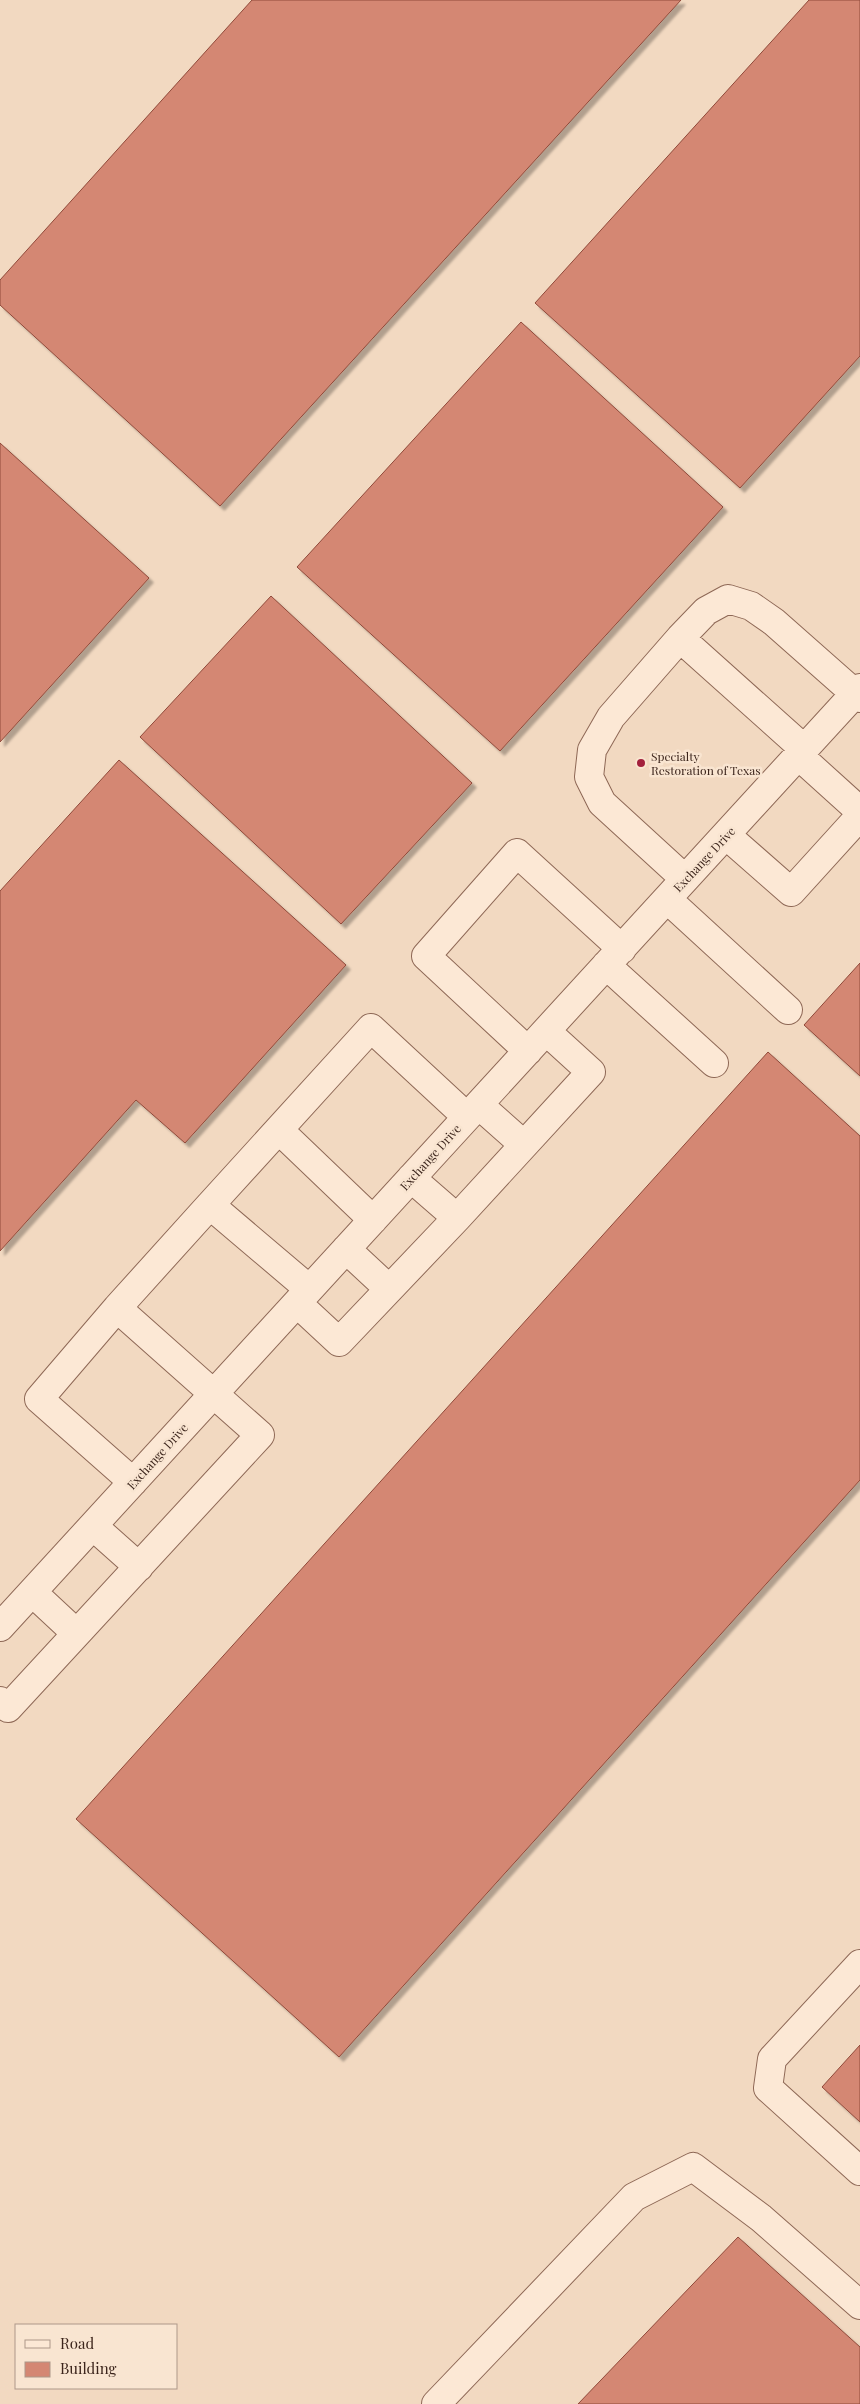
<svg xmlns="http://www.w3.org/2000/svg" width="860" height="2404" viewBox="0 0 860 2404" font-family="'Playfair Display',serif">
<defs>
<filter id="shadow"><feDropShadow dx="4.5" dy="4.5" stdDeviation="1" flood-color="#0004"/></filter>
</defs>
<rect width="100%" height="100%" fill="#f2d9c1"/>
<path fill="#d48773" stroke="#904a3a" filter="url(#shadow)" d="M252,0h429l-461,506 -220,-201v-25z
M809,0h51v356l-120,132 -205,-185z
M521,322l202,185 -223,244 -203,-184z
M0,443l149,135 -149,164z
M271,596l201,187 -131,141 -201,-187z
M119,760l227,205 -161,178 -49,-43 -136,151v-360z
M860,963v113l-56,-51z
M768,1052l92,84v344l-521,577 -263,-238z
M860,2045v77l-38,-35z
M738,2237l122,110v57h-282z"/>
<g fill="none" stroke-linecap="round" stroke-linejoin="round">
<g stroke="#8e6856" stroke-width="30">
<path id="minor" d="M680,638l124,111
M798,755l62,56
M726,835l65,57 69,-76
M685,879l-83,-76 -13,-26 3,-27 19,-33 69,-79 26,-27 22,-12 23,7 23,16 86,76
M667,899l121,111
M606,965l108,98
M528,1051l-102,-95 91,-103 105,96
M479,1105l45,40
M279,1130l94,90
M411,1178l46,40
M210,1205l161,-177 96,89
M346,1249l43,40
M297,1303l42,39 118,-124 134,-146 -45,-41
M133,1482l-94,-83 78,-91 93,-103 99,84
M93,1526l46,41
M32,1592l44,41
M0,1627l860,-939
M0,1701l8,7 252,-273 -143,-127
M860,1964l-88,95 -4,29 92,83
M436,2404l198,-207 59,-30 68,51 99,87"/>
</g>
<use href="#minor" stroke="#fce8d5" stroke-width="28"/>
</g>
<circle fill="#a3203c" stroke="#f9e5d1" stroke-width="2" cx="641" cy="763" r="5"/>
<g text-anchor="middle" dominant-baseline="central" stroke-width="5" stroke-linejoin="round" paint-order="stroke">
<g font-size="12" fill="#3c251c" stroke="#f9e5d1" text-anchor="start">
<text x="651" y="756">Specialty<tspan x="651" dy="14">Restoration of Texas</tspan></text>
</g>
<g font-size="12" fill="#3c251c" stroke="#f9e5d1">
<text transform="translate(704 859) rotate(-47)">Exchange Drive</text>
<text transform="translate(430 1157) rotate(-48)">Exchange Drive</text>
<text transform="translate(157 1456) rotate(-48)">Exchange Drive</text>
</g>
</g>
<rect x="15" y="2324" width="162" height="65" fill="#f9e5d1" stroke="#ad9889"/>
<rect x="25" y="2340" width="25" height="8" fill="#fce8d5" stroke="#ad9889"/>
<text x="60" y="2349" font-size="15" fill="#3c251c">Road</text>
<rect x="25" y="2362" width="25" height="15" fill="#d48773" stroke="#ad9889"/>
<text x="60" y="2374" font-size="15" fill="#3c251c">Building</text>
</svg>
